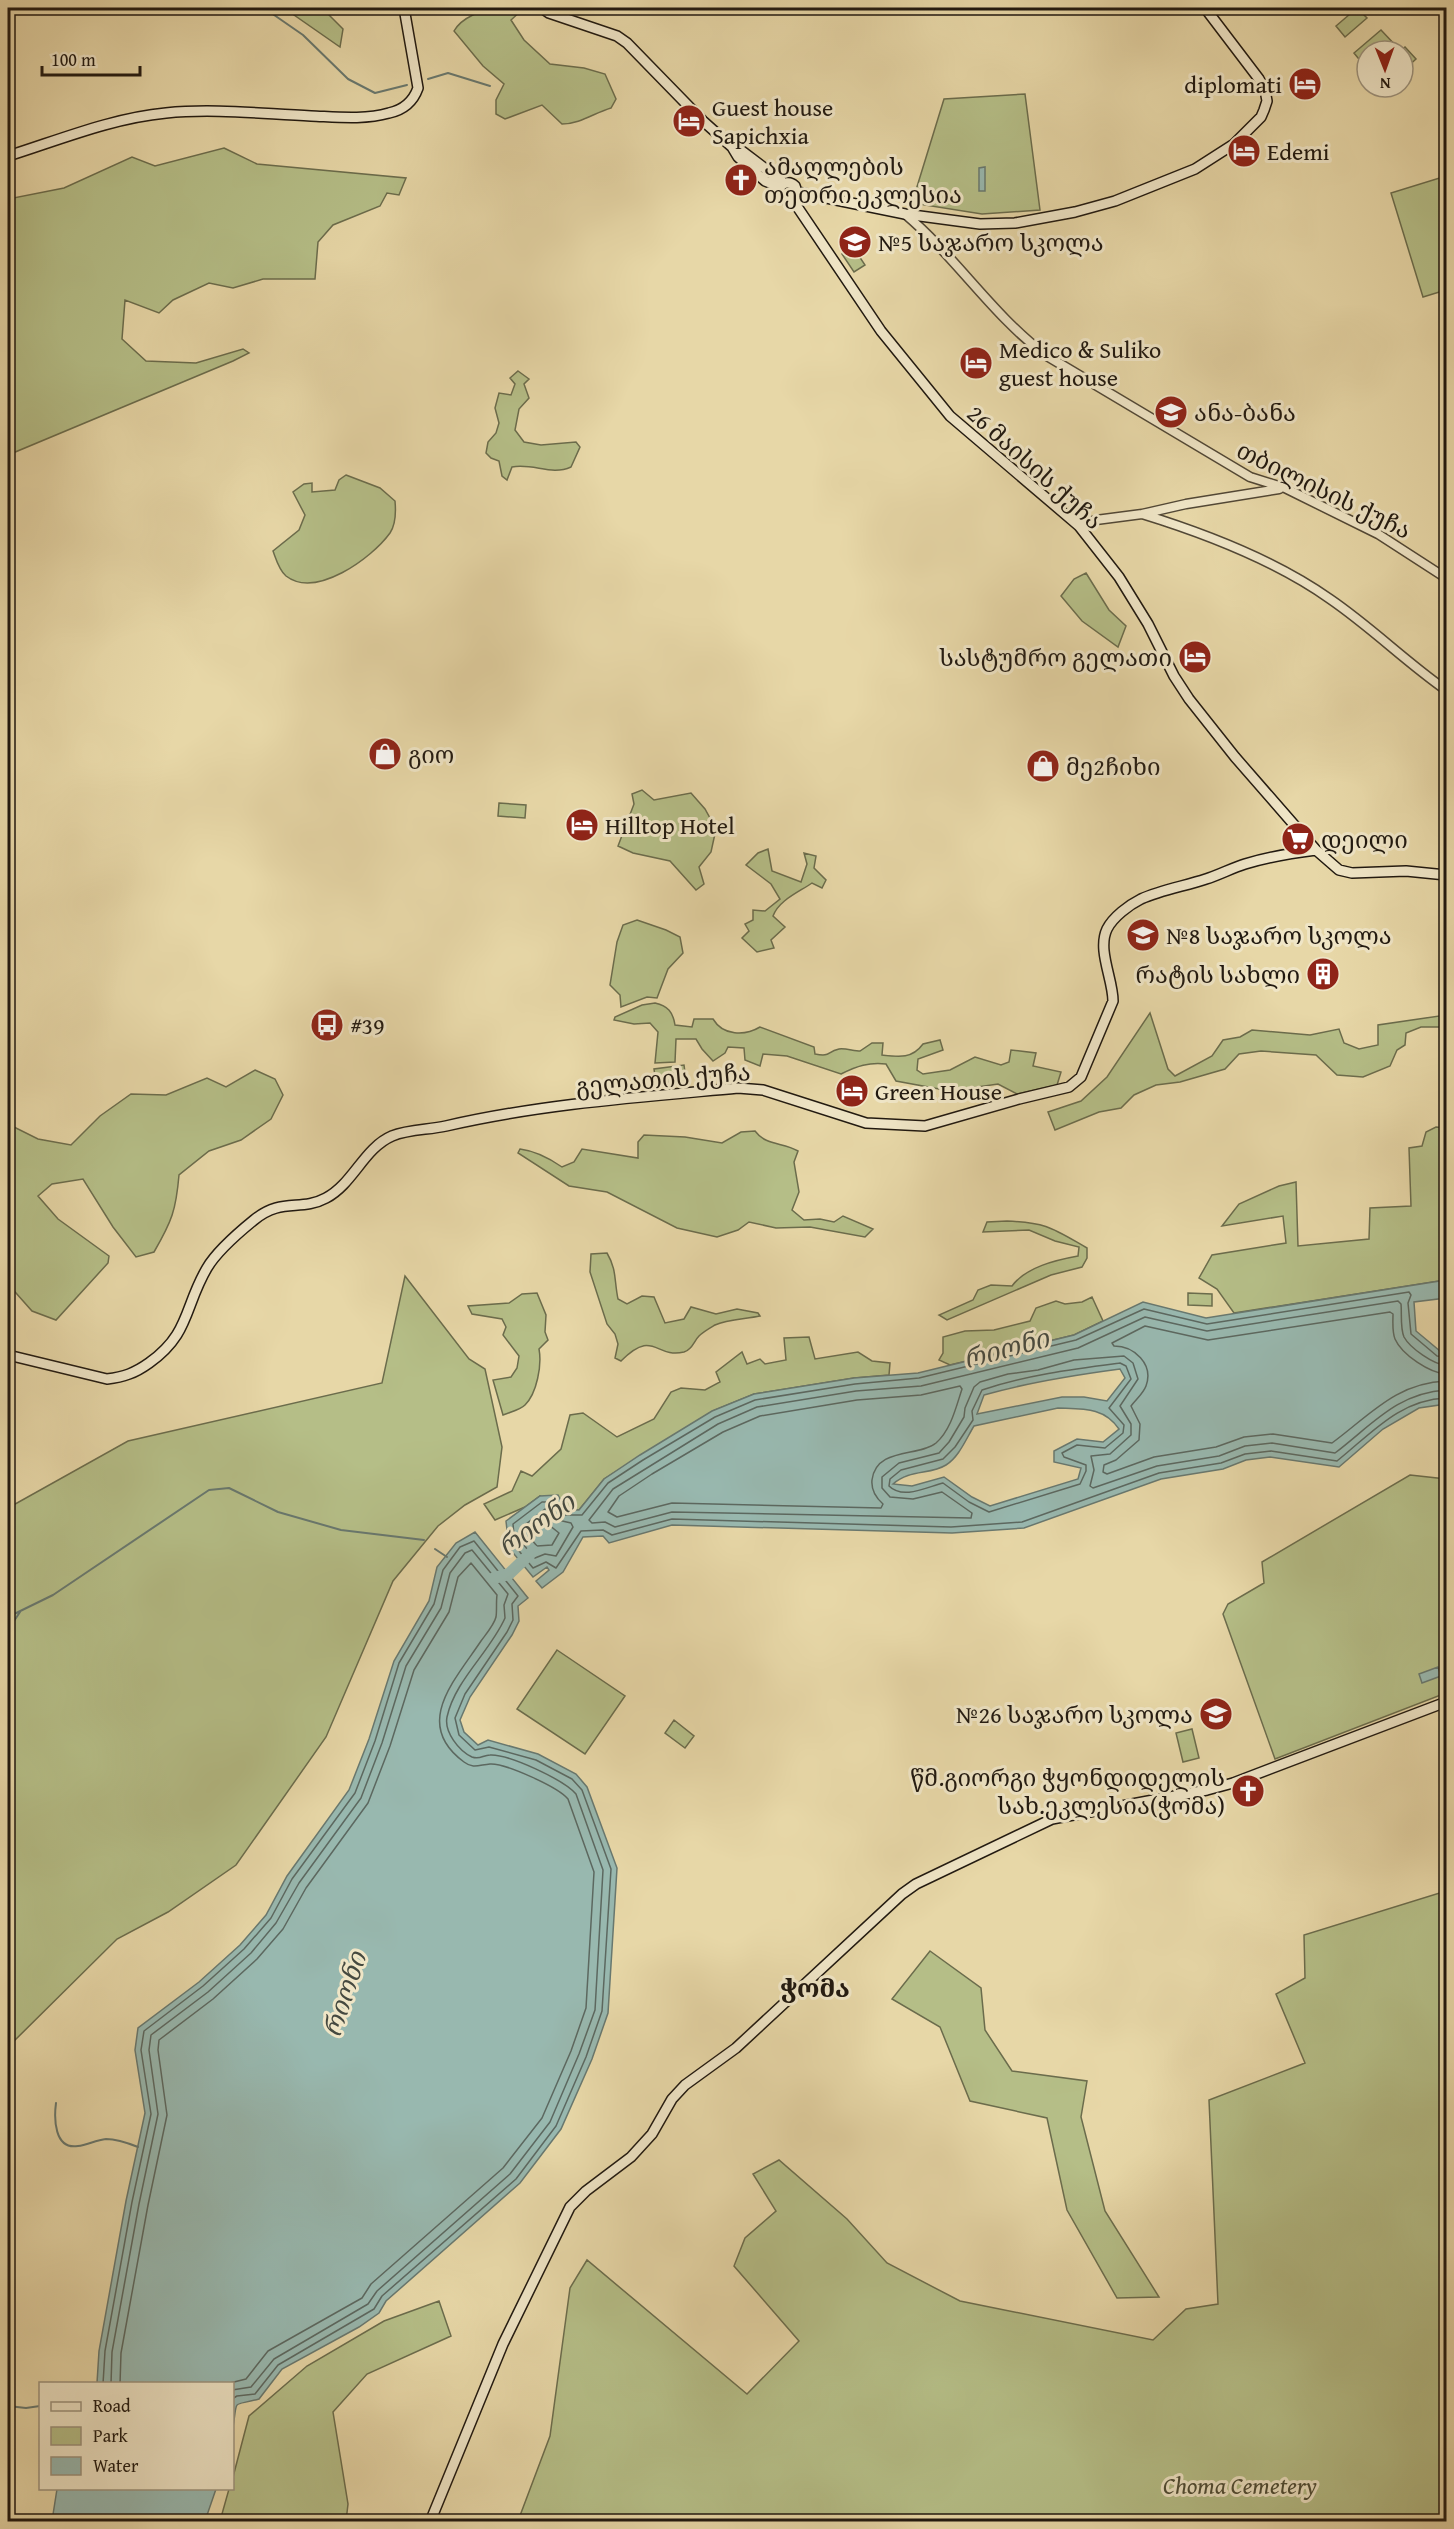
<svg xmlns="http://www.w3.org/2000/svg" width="1454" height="2529" viewBox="0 0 1454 2529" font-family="'Gentium Book Plus','Noto Serif Georgian',serif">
<rect width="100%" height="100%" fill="#e7d7a7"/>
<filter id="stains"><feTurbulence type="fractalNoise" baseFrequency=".00333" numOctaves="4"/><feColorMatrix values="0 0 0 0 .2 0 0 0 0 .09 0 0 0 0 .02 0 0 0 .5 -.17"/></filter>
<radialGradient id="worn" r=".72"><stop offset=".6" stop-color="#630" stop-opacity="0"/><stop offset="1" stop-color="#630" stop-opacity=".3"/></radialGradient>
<path fill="#b5be87" stroke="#6b6c4c" stroke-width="1.5" d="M284,8h38l21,21 -3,18z
M497,8h27l-13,12 13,20 26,24 34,4 21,6 11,25 -5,9c-17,5 -31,16 -49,16l-20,-19 -37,14 -9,-5v-14l8,-16 -21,-18 -29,-35c8,-14 28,-21 43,-23z
M1357,8l10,10 -22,19 -9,-11z
M1381,30l15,16 -7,5h-22v18l-13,-16z
M1405,47l11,12 -13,12v-20h-3z
M1025,94l15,116 -58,4 -70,-11 32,-104z
M224,148l33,16 149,14 -7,17 -12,-2 -7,13 -47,19 -15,17 -3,37h-52l-30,9 -24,-5 -36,17 -14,13 -34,-13 -3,39 24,22 50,2 47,-14 6,4 -16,8 -225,94v-256l56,-11 68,-31 23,9z
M1446,176v114l-23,7 -32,-104z
M853,247l12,18 -11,7 -12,-18z
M518,371l11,8 -5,5 5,14 -10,11 -4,21 9,12 17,3 35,-3 4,5 -9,20c-20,9 -37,-4 -59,0l-5,13 -5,-4 -3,-15 -8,-3 -5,-5 2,-11 8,-9 3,-10 -4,-15 4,-15 12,2 4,-11 -5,-6z
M346,475l34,13 15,13c1,11 1,23 -5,32 -18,25 -74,66 -104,43 -7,-6 -10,-17 -13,-25l26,-21 6,-15 -12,-23 11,-8 8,-1v9l23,-2 4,-10z
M1086,573l23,37 17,16 -8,21 -36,-26 -21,-25 13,-17z
M642,790l12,10 37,-7 14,16 11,20 -5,23 -12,15 5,17 -8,6 -26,-29 -37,-8 -15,-7 16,-42 -2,-10z
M499,803l27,2 -1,13 -27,-2z
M768,849l4,22 29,11 6,-18 -3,-11 12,3 -2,12 12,12 -4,8 -10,-5c-13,9 -33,17 -39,33l12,11 -14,13 3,8 -17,4 -15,-14 7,-7 -4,-7 8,-4v-10l12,1 15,-12 -9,-15 -25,-19 12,-12z
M637,920l29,10 14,7 3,16 -15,16 -11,29 -10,-1 -26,10 -1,-12 -10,-10 7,-43 6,-17z
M655,1003c13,3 18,9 20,22l17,2 2,-8h19c10,17 32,17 47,8l54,20 1,7c16,3 11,-2 24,-5 6,-1 15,2 21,2l12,-8h11l-1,12c17,2 30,4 41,-11l17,-4 3,10 -25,9 -1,11 6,4 27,-4 25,-13 26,8 8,-3 2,-12 25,3 -3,13 28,6 -4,13 -40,9 -19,-10 -48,7 -54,-10 -10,-17c-17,-2 -29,2 -45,10l-54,-18 -24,-2 -3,12 -15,-6 -1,-12 -16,-1 -3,6 -12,8 -11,-12 -6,-10h-20l-1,23 -20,1 3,-31 -8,-9 -16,1 -20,-4 1,-3 27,-12z
M1150,1013l18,56 7,7 37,-20 11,-16 17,-3 12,-7 58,5 29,-6 5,14 15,6 19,-4v-20l68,-10v12h-25l-15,6 -1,12 -8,5 -7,16 -27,11 -26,-2 -21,-20 -55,-4 -22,3 -14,15 -45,13 -24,3 -22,10 -13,13 -22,4 -44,18 -7,-18 33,-11 26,-24z
M684,1065l2,15 -30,4 -2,-15z
M255,1070l20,9 8,16 -12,24 -30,21 -32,11 -30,24c-3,35 -7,46 -25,77l-18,5 -23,-30 -30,-48 -31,5 -14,12 20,23 51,37 -1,7 -52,57 -24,-9 -24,-27v-81l5,-4 -2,-21 -3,-2v-52l30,15 33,6 29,-29 31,-22 35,1 41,-17 19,9z
M1436,1127l10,1v152l-212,33 -17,-24 -18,-11 13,-23 74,-12 -3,-27 -61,10 17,-22 40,-18 17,-4 2,64 71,-7 1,-31 41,-2 -2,-58 13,-2 4,-14z
M755,1131c11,15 28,11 43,20l-4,11 5,30 -7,18 12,10 16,-1 14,3 9,-6 30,13 -8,8 -55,-10 -34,1 -27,-6 -11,8 -21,7 -40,-9 -70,-36 -38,-6 -51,-33 2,-4c16,2 29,9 42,18l12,-5 8,-13 56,9v-16l6,-7 41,2 37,6 19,-11z
M1007,1221c41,2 45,7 80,27v10l-5,9 -31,8 -104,45 -8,-5 34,-15 5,-10 13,-5 21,1c14,-19 44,-26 66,-30l1,-9 -24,-6 -26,-11 -46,2 4,-10z
M607,1253c10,17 7,27 11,46l9,5 15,-8 12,1 11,26 19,-4 7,-12 25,7 21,-5 21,4 2,3c-14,3 -33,3 -45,9 -5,3 -12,7 -16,11 -6,6 -6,13 -15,16 -29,7 -30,-24 -63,9l-6,-3 3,-14 -3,-10 -8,-10 -17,-52 1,-18z
M405,1276l64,83 16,10 17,78 -5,40 -32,18 -27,21 -45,55 -67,156 -90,128 -68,47 -51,27 -109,108v-539l120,-67 254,-58z
M537,1293l9,22 -1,17 3,8 -9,9c3,16 -2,44 -14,56 -5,5 -15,7 -22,10l-10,-35 18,-3 6,-9 2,-12 -16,-21 3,-8 -4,-8 -30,-5 -4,-8 41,-3 13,-9z
M1188,1293l24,1v12l-24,-1z
M1092,1297l11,24 -29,14 -124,30 -11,-5 4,-7v-16l22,-6 29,-1 36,-9 6,-13 20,-7 9,3 17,-2z
M809,1337l6,22 43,-7 14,9 18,2 -1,12 -35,3 -100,16 -41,17 -109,68 -25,31h-13l-26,-14 -15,11 -30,13 -11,-16 28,-13 9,-20 11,5 29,-27 9,-34 13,-2 34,24 37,-18 17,-27 10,-4 24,2 15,-8 -4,-10 26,-20 5,12 13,-5 5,5 21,-4 -2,-22z
M1410,1475l36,4v214l-171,66 -52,-145 5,-10 36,-21 -2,-21z
M557,1650l68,46 -40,58 -68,-45z
M674,1720l20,16 -9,12 -20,-15z
M1192,1729l7,29 -16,4 -7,-29z
M1446,1891v630h-928l32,-85 20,-148 17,-28 160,134 52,-53 -65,-75 11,-28 31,-27 -23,-37 26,-14 68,59 40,44 73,38 193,39 33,-31 32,-5 -9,-204 96,-37 -29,-69 29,-16 -1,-43z
M930,1951l51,37 4,42 27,41 75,10 -6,36 24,94 54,86 -42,1 -50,-88 -20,-92 -77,-17 -30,-74 -48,-28z
M439,2301l12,35 -84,38 -34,38 15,92 -2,17h-126l9,-32 3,-1 1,-11 16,-61 58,-50 77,-45z"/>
<path fill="#98b8af" stroke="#68786f" stroke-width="1.5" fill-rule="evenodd" d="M985,167v24h-6v-23z
M1446,1280v18l-32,4 2,29 24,20h6v53l-27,4 -36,21 -44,38 -69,-10 -24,3 -23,9 -62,10 -137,49 -72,5 -280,-8 -63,18 -6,-7 -20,1 -20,35 -21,16 -6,-7 13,-11 -2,-3 -14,10 -24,-29 -3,-27 34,-25 18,-1 8,15h13l25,-31 36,-24 72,-44 42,-17 100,-16 64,-5 156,-38 69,-33 63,16zM1120,1369l5,9 -18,23 -23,-4h-22l-85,17 7,-19c45,-13 91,-20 136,-26zM1058,1408c25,1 46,-1 61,21l-16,13 -26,-3 -23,12v11l27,6 -3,11 -88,27 -18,-9 -28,-20 -32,9 -19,-2c17,-15 37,-9 53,-19 13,-8 20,-26 28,-39z
M475,1532l53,66 -10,8 1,15 -7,14 -42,62 -10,23 4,12 14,13 10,-5 50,14 38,20 11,13 30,81 -9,145 -16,46 -31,70 -41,54 -134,118 -7,12 -20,14 -77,42 -23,30c-28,8 -21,-2 -26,28l-1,-43 -135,-1 2,-32 27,-150 19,-88 -10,-63 3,-22 61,-46 41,-37 26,-30 21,-39 62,-86 20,-51 25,-78 35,-60 8,-34 19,-24z
M1438,1667l3,9 -19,7 -3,-9z
M57,2489v-1l159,1 -11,32h-153z"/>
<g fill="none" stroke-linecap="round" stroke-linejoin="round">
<path stroke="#5c6860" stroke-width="1.5" d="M1446,1357l-9,-1 -26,-22 -3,-31 3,-8 -2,-3 -202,32 -63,-15 -68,31 -157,38 -64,6 -100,16 -40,17 -72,43 -35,23 -26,32h-18l-9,-13h-13l-29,22 2,22 18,22 13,-6 10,6 25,-37 22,-1 9,5 60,-16 279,8 71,-5 137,-49 62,-10 24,-9 26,-3 66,10c35,-28 62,-61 109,-63
M1120,1363l6,3 5,13 -22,29 15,17 -1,8 -18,15 -28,-3 -15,8 2,4 22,8v6l-6,13 -91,28 -20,-10 -26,-19c-16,4 -40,17 -54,3l1,-7 11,-9 42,-11 12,-12 18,-27 -1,-9 10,-21c44,-15 92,-21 138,-27z
M1446,1365c-12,0 -36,-17 -42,-28 -4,-9 -2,-23 -3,-33l-3,-3 -191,30 -62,-14 -67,31 -157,38 -65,5 -99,16 -39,17 -105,65 -24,31 3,3 13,-1 10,5 57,-15 299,6 1,-5 -30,-21 -29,7 -23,-2 -8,-9v-11l17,-14 40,-10 10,-11 15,-25 1,-9 9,-21 6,-5 28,-8 30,-4 36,-10 50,-4 9,7 5,16 -18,27 11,18v11l-21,19 -19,2 3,14 -4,16 3,2 64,-22 62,-10 26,-10 27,-3 63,10c37,-28 62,-60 111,-63
M1446,1374c-16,-1 -44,-19 -51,-35 -3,-7 -2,-17 -2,-25l-3,-2 -182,28 -63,-14 -33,17 2,3c20,0 40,18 32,40 -3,8 -10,13 -15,20l9,18 -1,16 -23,20 -12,5 -1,7 4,2 47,-17 62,-10 28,-10 29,-3 59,9c38,-28 64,-60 114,-62
M960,1386l2,3c-6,18 -11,41 -26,54 -17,14 -60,4 -64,37 -1,10 4,18 11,24l-2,4 -209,-5 -55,14 -9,-5 11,-16 33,-22 71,-42 37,-16 97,-16 64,-5z
M545,1509l5,1 8,10 13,3 2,4 -17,29 -11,-2 -10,4 -13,-15 -1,-15z
M544,1521l15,12 -7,12 -15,1 -6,-7 -1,-7z
M103,2384l2,-33 27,-149 19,-88 -10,-64 3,-19 59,-45 41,-37 27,-31 21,-39 63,-86 20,-52 24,-78 35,-59 9,-34 17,-23 14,-6 44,55 -6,8 1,16 -6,12 -42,62 -10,24 4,17 16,15 14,-3 47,13 36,19 10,11 29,79 -9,142 -16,46 -30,69 -40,53 -134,117 -8,13 -96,56 -23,29 -18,2 -5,3
M111,2384l1,-32 27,-148 19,-90 -9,-64 2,-15 57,-43 43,-39 25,-30 23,-40 62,-85 21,-55 24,-77 35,-58 9,-35 15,-20 7,-3 36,44 -4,11 1,13c-15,34 -50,62 -58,99 -3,15 12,34 25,40 8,3 11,-2 18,-2 19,-1 74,25 86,39l27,76 -8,140 -16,44 -29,68 -40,52 -133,117 -9,13 -94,55 -23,28 -19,3
M120,2384l1,-31 27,-148 19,-90 -9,-65 1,-10 54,-41 44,-40 26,-30 23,-41 62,-85 22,-57 24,-76 35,-58 9,-35 13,-14 26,32c-1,7 0,16 -1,22 -2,8 -10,17 -15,24 -26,39 -69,83 -17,121 9,7 15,3 26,2 15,-1 68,23 78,35l26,73 -8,136 -15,43 -29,67 -39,50 -132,116 -9,14 -94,53 -22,28 -20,5"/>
<path stroke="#68786f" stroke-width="2" d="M264,8l39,27 45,44 27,14 32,-8
M428,79l20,-6 42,13
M435,1549l12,8
M8,1617l45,-22 156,-105 20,-2 49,24 63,18 83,10
M8,1630l12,-18
M56,2103c-2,15 -2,47 22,43 9,-1 18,-6 28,-7 11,0 22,4 32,8
M8,2406l18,2 14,-2"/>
<path stroke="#98b8af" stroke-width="12" d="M494,1578l15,-4 24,-23"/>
<g stroke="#524836" stroke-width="11">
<path id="tertiary" d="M905,214c52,44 87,101 142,142l203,121 35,11 93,46 68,44
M1142,514c65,20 133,46 188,85 41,28 76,63 116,91
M1079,526l17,-6 46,-6 44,-10 93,-15"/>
</g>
<g stroke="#211910" stroke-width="12">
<path id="secondary" d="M542,8l7,5 68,23 10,7 76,78 29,26 6,10 27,24 15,6
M732,147l10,4 42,32
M8,156c51,-16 104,-38 158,-43 48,-5 97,1 145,3 26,1 53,4 78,-3 14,-3 24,-11 29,-25l-14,-80
M797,192l108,22 75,10 35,-1 60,-11 40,-11 80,-32 39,-25 27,-27 3,-7 3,-9 -2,-11 -6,-11 -54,-71
M792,199l89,132 69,85 129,110 40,51 29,47 26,52 15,23 46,58 81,93 23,20 13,3 54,-2 40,4
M792,199l-6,1 -5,-3 -1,-10c4,-5 10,-6 15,-1l2,6
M8,1355l99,24c17,-2 28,-6 42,-16 41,-29 35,-56 58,-95 10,-17 31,-35 47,-48 28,-23 46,-8 72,-22 27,-14 38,-50 66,-62 17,-7 36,-6 54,-10 95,-22 195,-29 292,-38l25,2 103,33 59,3 94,-27 50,-12 12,-10 32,-76c0,-22 -16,-51 -6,-72 6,-12 22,-24 34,-30 20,-9 44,-13 65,-20 13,-4 26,-11 39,-15 23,-7 47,-11 71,-14
M430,2522l73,-178 67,-137 16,-16 45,-34 21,-23 20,-35 13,-14 51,-37 166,-154 14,-10 136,-65 155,-29 26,-7 213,-81"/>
</g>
<use href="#tertiary" stroke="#efe5c6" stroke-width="8"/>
<use href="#secondary" stroke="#efe5c6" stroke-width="9"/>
</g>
<defs>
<g id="hotel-disc" transform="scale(1.725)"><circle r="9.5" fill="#8f2418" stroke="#efe5c6"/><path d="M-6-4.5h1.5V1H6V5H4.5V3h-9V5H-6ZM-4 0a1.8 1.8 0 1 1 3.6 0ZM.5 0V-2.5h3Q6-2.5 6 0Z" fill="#fff"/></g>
<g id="church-disc" transform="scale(1.725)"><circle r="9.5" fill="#8f2418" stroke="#efe5c6"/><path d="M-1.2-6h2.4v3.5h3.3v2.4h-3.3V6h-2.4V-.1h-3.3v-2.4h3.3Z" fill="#fff"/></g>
<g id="school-disc" transform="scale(1.725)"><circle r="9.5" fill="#8f2418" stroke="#efe5c6"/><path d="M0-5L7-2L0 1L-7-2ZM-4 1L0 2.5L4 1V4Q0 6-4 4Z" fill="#fff"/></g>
<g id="shop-disc" transform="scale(1.725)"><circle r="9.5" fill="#8f2418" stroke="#efe5c6"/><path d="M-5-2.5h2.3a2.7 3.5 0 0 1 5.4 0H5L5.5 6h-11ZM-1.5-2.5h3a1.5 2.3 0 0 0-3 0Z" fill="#fff"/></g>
<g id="supermarket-disc" transform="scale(1.725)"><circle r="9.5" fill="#8f2418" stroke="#efe5c6"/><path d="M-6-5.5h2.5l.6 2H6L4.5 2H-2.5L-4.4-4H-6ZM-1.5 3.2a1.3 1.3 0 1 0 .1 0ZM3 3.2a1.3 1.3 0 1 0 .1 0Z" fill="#fff"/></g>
<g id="building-disc" transform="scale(1.725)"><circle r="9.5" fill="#8f2418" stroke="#efe5c6"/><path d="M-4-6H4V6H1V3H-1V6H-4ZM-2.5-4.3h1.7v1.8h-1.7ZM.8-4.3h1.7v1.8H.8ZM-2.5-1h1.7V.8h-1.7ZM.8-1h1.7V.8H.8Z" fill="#fff"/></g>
<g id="bus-disc" transform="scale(1.725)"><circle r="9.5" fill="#8f2418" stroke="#efe5c6"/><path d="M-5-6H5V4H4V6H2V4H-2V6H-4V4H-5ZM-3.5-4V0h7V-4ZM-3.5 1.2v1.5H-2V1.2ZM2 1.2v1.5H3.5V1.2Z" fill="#fff"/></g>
</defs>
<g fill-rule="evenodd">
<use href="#hotel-disc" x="1305" y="84"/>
<use href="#hotel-disc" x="689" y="121"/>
<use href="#hotel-disc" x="1244" y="151"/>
<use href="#church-disc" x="741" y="180"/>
<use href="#school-disc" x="855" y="242"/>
<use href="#hotel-disc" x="976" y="363"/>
<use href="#school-disc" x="1171" y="412"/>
<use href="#hotel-disc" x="1195" y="657"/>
<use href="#shop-disc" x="385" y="754"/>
<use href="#shop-disc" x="1043" y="766"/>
<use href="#hotel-disc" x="582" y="825"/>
<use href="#supermarket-disc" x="1298" y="839"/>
<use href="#school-disc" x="1143" y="935"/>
<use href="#building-disc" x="1323" y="974"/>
<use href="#bus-disc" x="327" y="1025"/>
<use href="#hotel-disc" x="852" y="1091"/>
<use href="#school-disc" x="1216" y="1714"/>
<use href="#church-disc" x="1248" y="1791"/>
</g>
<g text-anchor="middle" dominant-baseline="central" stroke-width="6" stroke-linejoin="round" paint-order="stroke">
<g font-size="24" fill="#211910" stroke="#efe5c6" text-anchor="start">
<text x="1282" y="84" text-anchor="end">diplomati</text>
<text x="712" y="107">Guest house<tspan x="712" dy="28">Sapichxia</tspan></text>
<text x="1267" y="151">Edemi</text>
<text x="764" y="166">ამაღლების<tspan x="764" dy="28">თეთრი ეკლესია</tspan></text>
<text x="878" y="242">№5 საჯარო სკოლა</text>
<text x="999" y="349">Medico &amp; Suliko<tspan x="999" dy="28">guest house</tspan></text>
<text x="1194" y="412">ანა-ბანა</text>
<text x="1172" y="657" text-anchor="end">სასტუმრო გელათი</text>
<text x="408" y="754">გიო</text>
<text x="1066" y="766">მე2ჩიხი</text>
<text x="605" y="825">Hilltop Hotel</text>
<text x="1321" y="839">დეილი</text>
<text x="1166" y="935">№8 საჯარო სკოლა</text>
<text x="1300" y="974" text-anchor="end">რატის სახლი</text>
<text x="350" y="1025">#39</text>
<text x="875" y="1091">Green House</text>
<text x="1193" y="1714" text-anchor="end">№26 საჯარო სკოლა</text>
<text x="1225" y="1777" text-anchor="end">წმ.გიორგი ჭყონდიდელის<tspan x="1225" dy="28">სახ.ეკლესია(ჭომა)</tspan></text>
</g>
<g font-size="24" fill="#211910" stroke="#efe5c6">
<text transform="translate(1035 467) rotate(42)">26 მაისის ქუჩა</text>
<text transform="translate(1324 490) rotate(26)">თბილისის ქუჩა</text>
<text transform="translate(663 1079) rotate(-5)">გელათის ქუჩა</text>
</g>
<g font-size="24" font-style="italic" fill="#4d4b34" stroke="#efe5c6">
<text x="1240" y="2485">Choma Cemetery</text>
</g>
<g font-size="26" font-style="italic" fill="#454940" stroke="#efe5c6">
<text transform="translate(1006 1348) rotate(-15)">რიონი</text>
<text transform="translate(536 1524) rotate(-36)">რიონი</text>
<text transform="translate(344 1994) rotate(-72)">რიონი</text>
</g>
<g font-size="26" font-weight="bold" fill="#211910" stroke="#efe5c6">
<text x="815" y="1987">ჭომა</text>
</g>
</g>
<rect width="1454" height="2529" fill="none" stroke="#e7d7a7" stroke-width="30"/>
<rect x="9" y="9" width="1436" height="2511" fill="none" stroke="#211910" stroke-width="3"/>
<rect x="15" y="15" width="1424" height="2499" fill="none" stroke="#211910" stroke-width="1.5"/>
<rect x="39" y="2382" width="195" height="108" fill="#efe5c6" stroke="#9d937d" stroke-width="1.5"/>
<rect x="51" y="2402" width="30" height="9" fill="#efe5c6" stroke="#9d937d" stroke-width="1.5"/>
<text x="93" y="2412" font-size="18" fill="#211910">Road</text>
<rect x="51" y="2427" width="30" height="18" fill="#b5be87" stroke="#9d937d" stroke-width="1.5"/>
<text x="93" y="2442" font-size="18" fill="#211910">Park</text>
<rect x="51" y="2457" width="30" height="18" fill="#98b8af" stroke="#9d937d" stroke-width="1.5"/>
<text x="93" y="2472" font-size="18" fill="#211910">Water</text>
<g transform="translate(1385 69) rotate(179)"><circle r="28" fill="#efe5c6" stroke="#9d937d" stroke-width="1.5"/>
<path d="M0-4.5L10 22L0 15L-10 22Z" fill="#8f2418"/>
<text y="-9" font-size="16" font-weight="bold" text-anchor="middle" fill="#211910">N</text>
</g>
<path d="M42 66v9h98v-9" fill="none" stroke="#211910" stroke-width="3"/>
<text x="51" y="66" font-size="18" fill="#211910" stroke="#efe5c6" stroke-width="4.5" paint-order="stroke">100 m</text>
<rect width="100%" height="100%" filter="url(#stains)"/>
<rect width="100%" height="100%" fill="url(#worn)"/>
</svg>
